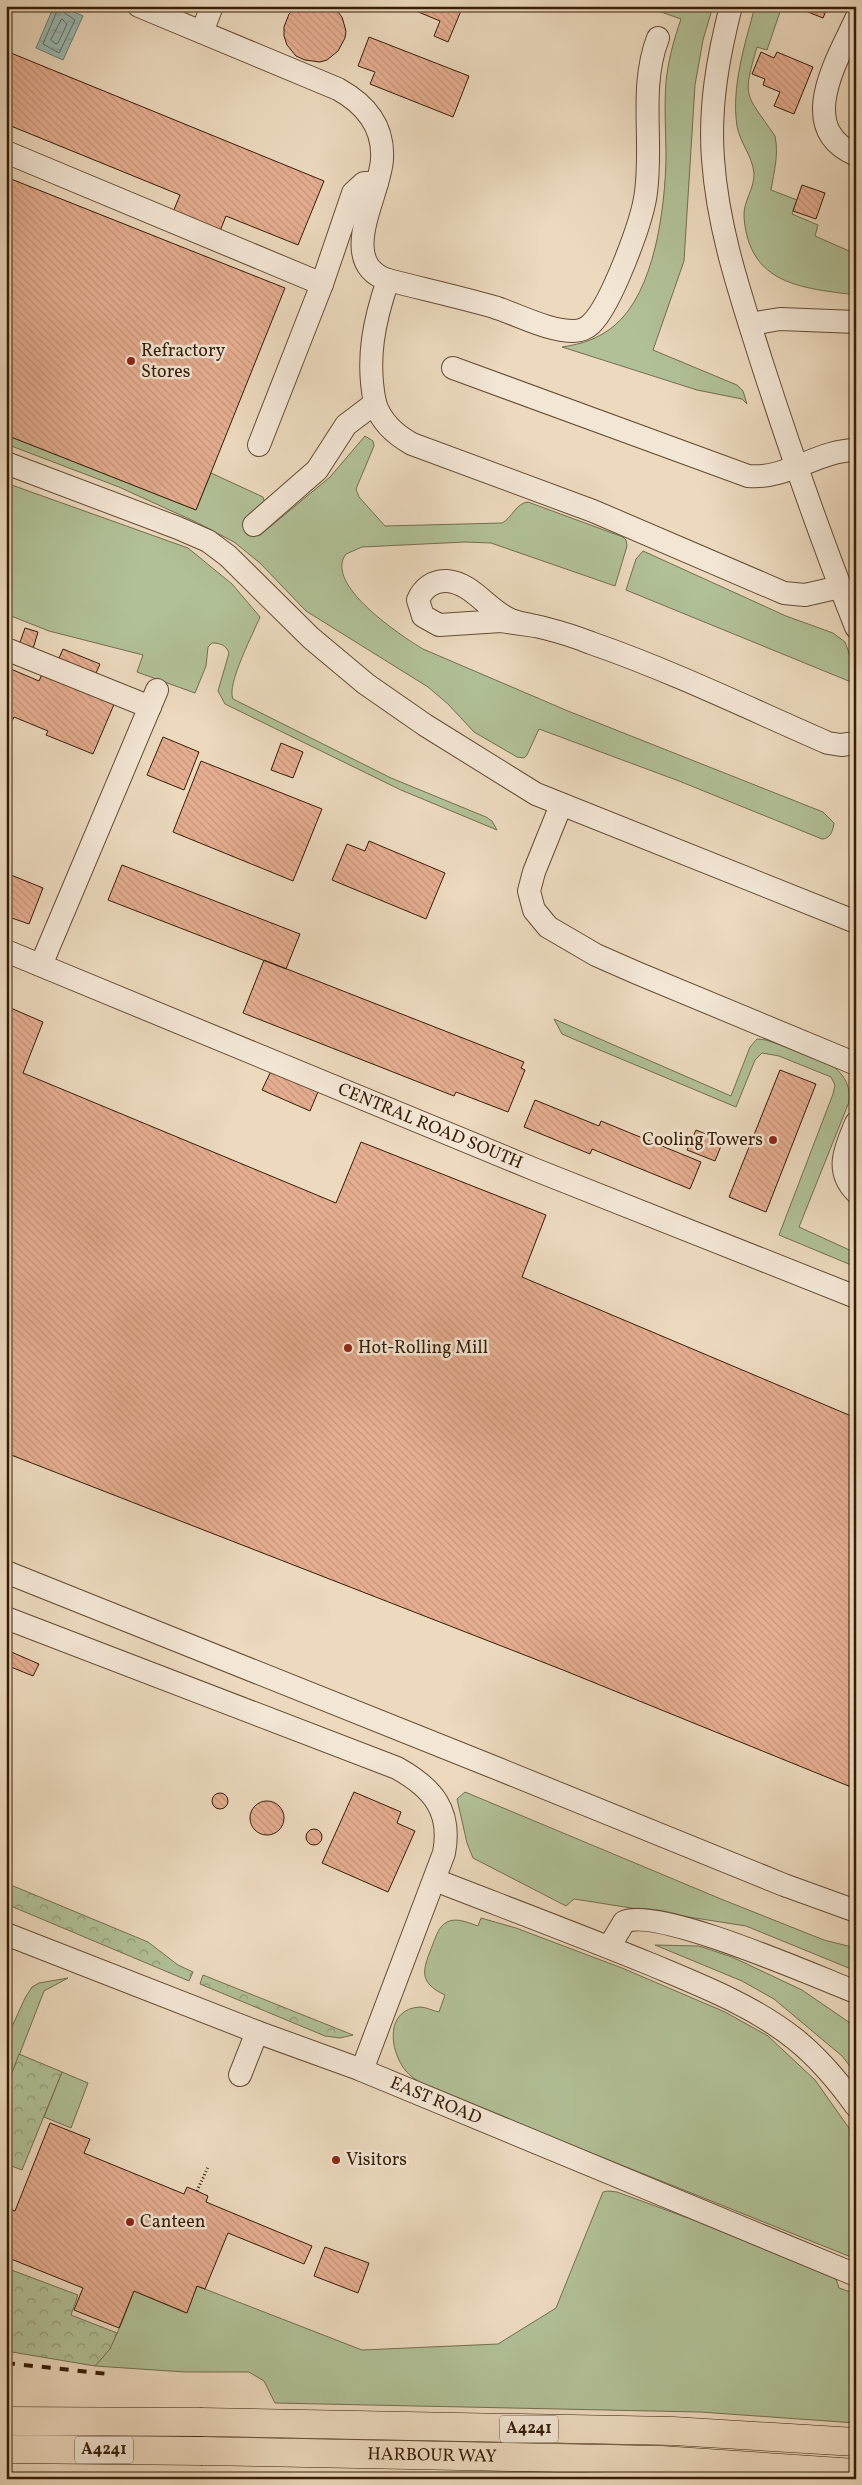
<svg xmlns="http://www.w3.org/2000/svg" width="862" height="2485" viewBox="0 0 862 2485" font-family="Vollkorn,serif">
<defs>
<pattern id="forest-crowns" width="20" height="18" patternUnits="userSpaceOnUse" patternTransform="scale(1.25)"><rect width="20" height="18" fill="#b1c097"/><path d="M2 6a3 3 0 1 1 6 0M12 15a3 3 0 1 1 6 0" fill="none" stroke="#919b79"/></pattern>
<pattern id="water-ripples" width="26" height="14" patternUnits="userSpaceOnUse" patternTransform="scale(1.25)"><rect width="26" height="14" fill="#99bab5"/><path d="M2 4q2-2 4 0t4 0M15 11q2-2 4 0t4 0" fill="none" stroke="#849f9a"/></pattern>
<pattern id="building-back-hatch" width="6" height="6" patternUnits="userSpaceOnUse" patternTransform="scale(1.25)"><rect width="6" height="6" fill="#e6ae91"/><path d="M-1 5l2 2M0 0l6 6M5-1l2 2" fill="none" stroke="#c6957c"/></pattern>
</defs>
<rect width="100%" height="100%" fill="#ecd9be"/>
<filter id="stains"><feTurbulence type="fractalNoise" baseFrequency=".004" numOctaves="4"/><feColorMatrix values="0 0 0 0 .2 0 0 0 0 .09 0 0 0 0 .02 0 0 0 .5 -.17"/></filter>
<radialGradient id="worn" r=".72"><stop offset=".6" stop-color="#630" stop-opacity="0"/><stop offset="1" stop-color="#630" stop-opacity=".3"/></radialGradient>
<path fill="#b1c097" stroke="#746e4e" d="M676,6h37l-10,34 -8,45 -11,176 -31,89 84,35 6,6 4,13 -5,-5 -45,-9 -135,-43c20,-3 36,-8 52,-21 41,-34 51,-118 52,-168 0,-25 -2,-50 0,-76 2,-21 8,-43 15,-63l-20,-7z
M755,6h27l-15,44 -10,-3c-15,52 -12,45 18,89 4,18 -1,36 -4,54l26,10 -5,14 26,11 -3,11 41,18v41c-54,-7 -107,-10 -112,-78 -1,-16 11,-29 10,-44 -2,-18 -14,-30 -17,-47 -6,-39 8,-82 18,-120z
M6,435l190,75 15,-37 52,24 2,6 -19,17 13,16 71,-59 35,-41 8,5 1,5 -18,43 3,8 26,29 117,-3c10,-5 14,-20 26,-21l95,35 3,3 1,6 -12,40 -124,-43 -26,-1 -103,5 -16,7c-23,30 55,82 77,95l145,62 255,101 11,11c-1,8 -4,16 -12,16l-143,-58 -140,-52 -12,26 -3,3 -7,-1 -43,-25 -26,-28 -20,-17 -122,-76 -46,-48 -26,-21 -36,-19 -79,-36 -113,-43z
M6,483l182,65 44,36 28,33c-6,15 -34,68 -27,82l158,79 95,39 6,4 5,9 -96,-40 -176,-86 -7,-13 11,-38c-3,-8 -9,-10 -17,-10l-4,4 -2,19 -11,27 -58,-21 6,-17 -94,-24 -43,-17z
M643,551l143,65 47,17 12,9 4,11 7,20v11l-230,-94 10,-31z
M554,1019l177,77 19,-49 7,-8 9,1c31,11 88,19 83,62l-50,125 57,26v14l-77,-32 54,-141 2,-9 -4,-8 -52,-21 -17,-3 -7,7 -19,47 -165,-69 -9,-4z
M465,1792l256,107 103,41 32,8v23l-110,-45 -172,-27 -8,7 -93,-48 -6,-15 -10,-44z
M481,1918l35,10 106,40 103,44 43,24 47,44 41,58v121l-412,-165c-13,-6 -29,-12 -39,-24 -16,-21 -20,-61 15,-63 6,0 13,4 19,5l6,-17c-28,-13 -22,-26 -12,-51 3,-8 6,-18 14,-22 9,-5 22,1 31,4z
M655,1945l44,1 33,11 70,33 54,37v47l-14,-18 -68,-57 -32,-18z
M68,1978l-24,13 -38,98v-49l19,-42 7,-11 7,-4z
M62,2072l26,11 -17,45 -27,-11z
M608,2191l9,1 79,29 140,58 3,9 17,6v129l-156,-11 -425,-9 -11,-22 -15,-9h-64l-90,-6c22,-24 27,-45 39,-75l52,22 11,-27 165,64 136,-6 58,-36 47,-116z"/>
<path fill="url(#forest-crowns)" stroke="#746e4e" d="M6,1883l142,59 30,23 15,7 -4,9 -183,-77z
M203,1975l150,60 -13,3 -15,-2 -125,-52z
M19,2054l43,18 -40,98 -16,-6v-75z
M6,2268l72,27 -7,20 46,18 -7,16 -15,17 -89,-15z"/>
<path fill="url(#water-ripples)" stroke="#717b6f" d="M54,6h7l22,10 -20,44 -27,-12z"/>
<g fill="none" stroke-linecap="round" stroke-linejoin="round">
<path stroke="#686c5d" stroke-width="1" d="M60,10l15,10 -16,33 -16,-9 14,-33z
M62,19l5,5 -9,19 -2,1 -5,-4z"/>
</g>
<path fill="url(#building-back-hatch)" stroke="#361d05" d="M333,6l9,11 4,14 -1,7 -7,13 -11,9 -7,2 -15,-2 -9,-4 -9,-11 -3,-9v-9l5,-13 8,-8z
M404,6h59l-15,36 -14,-6 6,-15z
M793,6h35l-5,12z
M369,37l100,39 -16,41 -83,-33 5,-12 -17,-6z
M6,51l318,130 -26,64 -72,-29 -6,15 -47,-19 7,-17 -174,-71z
M761,52l13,6 3,-6 36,15 -19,47 -20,-8 6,-14 -17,-7 2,-6 -13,-5z
M6,177l279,111 -89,222 -190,-75z
M802,185l23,8 -9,26 -23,-8z
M25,628l13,4 -6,20 -14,-4z
M63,649l37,15 -7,16 -37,-15z
M6,667l33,14 4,-9 72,30 -22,52 -47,-19 2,-4 -34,-14 -2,4 -6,-2z
M163,737l36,15 -15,38 -37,-15z
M281,743l22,9 -10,26 -22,-8z
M201,761l121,48 -29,72 -120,-49z
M369,841l76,32 -19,46 -94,-39 15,-36 18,7z
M122,865l178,69 -14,35 -178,-69z
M6,873l37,15 -14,36 -23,-8z
M264,960l260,102 -3,6 4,2 -17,42 -52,-20 -2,4 -211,-83z
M6,1006l37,16 -20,51 313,130 25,-61 185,73 -24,62 334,141v371l-293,-119 -557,-217z
M780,1070l36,14 -50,128 -37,-15z
M271,1071l47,21 -8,19 -48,-21z
M535,1100l64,26 2,-5 100,41 -11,27 -98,-40 -2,5 -66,-27z
M696,1130l27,11 -8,20 -28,-11z
M9,1651l30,13 -6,12 -27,-11z
M354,1792l47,20 -4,11 18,8 -27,61 -66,-29z
M212 1801a8 8 0 1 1 16 0a8 8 0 1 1-16 0Z
M250 1818a17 17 0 1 1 34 0a17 17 0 1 1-34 0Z
M306 1837a8 8 0 1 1 16 0a8 8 0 1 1-16 0Z
M50,2123l40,16 -6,14 100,41 3,-7 10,4 11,5 -2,6 106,44 -8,18 -76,-31 -23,56 -8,-3 -10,27 -53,-22 -15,37 -45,-18 9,-22 -77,-31v-50l9,4z
M325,2247l44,16 -11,30 -44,-17z"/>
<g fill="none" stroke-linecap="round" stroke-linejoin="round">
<g stroke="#644c33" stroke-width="24">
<g id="minor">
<path d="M139,6l199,83c27,15 46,37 44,70 -1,34 -47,103 6,121 -14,41 -22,79 -13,123l-29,22 -29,45 -63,55"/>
<path d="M731,6c-13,51 -22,101 -18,153 5,71 27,134 48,201 29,90 60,179 95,267"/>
<path d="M856,19c-18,40 -62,109 0,136"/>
<path d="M202,32l10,-26"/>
<path d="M6,152l316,132"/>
<path d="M388,280c35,9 71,17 106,27 25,8 54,24 80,24 6,0 13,-3 17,-7 20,-19 52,-104 55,-132 7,-52 -7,-105 12,-154"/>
<path d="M750,324l30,-5 76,3"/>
<path d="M453,368l295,108c38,4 70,-26 108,-26"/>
<path d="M375,403c6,19 19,31 37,41l181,67 191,82 21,2 35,-8"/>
<path d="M259,445l63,-161 31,-91 11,-10h13"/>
<path d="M6,463l172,65 30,13 20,15 83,82 55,46 59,41 111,69 320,128"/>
<path d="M535,626l-34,-5 -62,4 -16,-9 -5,-16c5,-12 16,-20 29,-19 26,2 41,30 64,39 11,4 22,5 33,8 16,4 32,9 47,15 81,28 159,66 237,100l13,2 15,-2"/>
<path d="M6,649l144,58"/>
<path d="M561,805l-27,67 -5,19 5,19 14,17 48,28 41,18 219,91"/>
<path id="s1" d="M6,951l530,219 320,127"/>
<path d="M41,965l116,-275"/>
<path d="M856,1123c-10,24 -22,47 0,69"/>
<path d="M6,1572l485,194 293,119 72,26"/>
<path d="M6,1618l391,150c36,20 55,43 47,85l-82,217"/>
<path d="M435,1880c72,28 144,55 215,84 50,21 102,41 145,75 24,19 43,42 61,67"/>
<path id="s2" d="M6,1934l251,98 102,37 497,206"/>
<path d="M609,1947l15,-25c33,-16 193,55 232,70"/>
<path d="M240,2075l17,-43"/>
</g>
</g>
<g stroke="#361d05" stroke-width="29">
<g id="major">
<path d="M202,2422l471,9 183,11"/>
<path id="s3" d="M203,2451l458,9 195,13"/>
</g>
</g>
<path stroke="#361d05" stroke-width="3" stroke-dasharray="1 2.5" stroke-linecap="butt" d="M197,2191l11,-24"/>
<use href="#minor" stroke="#f3e6d5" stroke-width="22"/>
<use href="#major" stroke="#ecd9be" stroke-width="28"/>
<path stroke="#361d05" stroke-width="4" stroke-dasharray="9 9" stroke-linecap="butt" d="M6,2363l102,11
M199,2476l10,3"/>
<g stroke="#361d05" stroke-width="29" stroke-linecap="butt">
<path id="major-bridge" d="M6,2421l196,1
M6,2449l197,2"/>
</g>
<use href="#major-bridge" stroke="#ecd9be" stroke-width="28"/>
</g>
<g fill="#8f2418" stroke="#f3e6d5" stroke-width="2">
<circle cx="131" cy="361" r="5"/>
<circle cx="773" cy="1140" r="5"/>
<circle cx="348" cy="1348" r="5"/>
<circle cx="336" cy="2160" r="5"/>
<circle cx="130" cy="2222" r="5"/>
</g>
<g text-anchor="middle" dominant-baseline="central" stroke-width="5" stroke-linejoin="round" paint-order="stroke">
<g fill="#f3e6d5" stroke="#6f5943" stroke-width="1">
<rect x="500" y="2415.5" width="58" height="27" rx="4"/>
<rect x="75" y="2436.5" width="58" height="27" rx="4"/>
</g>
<g font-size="16" font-weight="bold" fill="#361d05">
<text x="529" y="2429">A4241</text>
<text x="104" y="2450">A4241</text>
</g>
<g font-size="18" fill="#361d05" stroke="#f3e6d5" text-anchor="start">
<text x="141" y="351">Refractory<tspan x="141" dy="21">Stores</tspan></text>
<text x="763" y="1140" text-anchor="end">Cooling Towers</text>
<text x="358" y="1348">Hot-Rolling Mill</text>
<text x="346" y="2160">Visitors</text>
<text x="140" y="2222">Canteen</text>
</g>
<g font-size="18" fill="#361d05" stroke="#f3e6d5">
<text stroke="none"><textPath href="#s1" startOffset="459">CENTRAL ROAD SOUTH</textPath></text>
<text stroke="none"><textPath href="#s2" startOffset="461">EAST ROAD</textPath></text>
<text stroke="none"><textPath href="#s3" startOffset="229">HARBOUR WAY</textPath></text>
</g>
</g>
<rect width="862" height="2485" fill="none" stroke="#ecd9be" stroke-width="25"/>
<rect x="8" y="8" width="847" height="2470" fill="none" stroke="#361d05" stroke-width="2.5"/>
<rect x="12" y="12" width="837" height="2460" fill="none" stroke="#361d05"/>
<rect width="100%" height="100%" filter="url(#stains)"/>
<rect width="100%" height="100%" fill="url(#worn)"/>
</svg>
